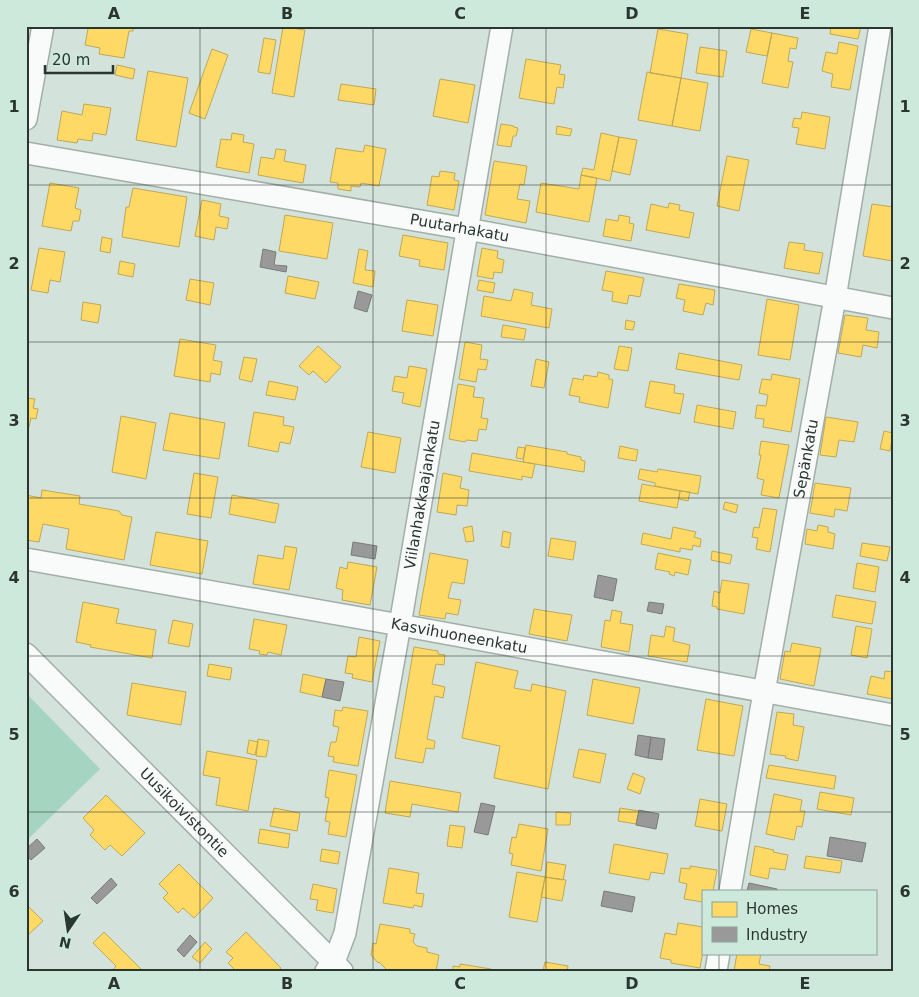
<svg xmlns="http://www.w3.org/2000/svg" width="919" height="997" viewBox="0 0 919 997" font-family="'DejaVu Sans',sans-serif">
<rect width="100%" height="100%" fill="#d3e3db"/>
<path fill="#a5d5c1" d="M26,693l74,76 -74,72z"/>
<path fill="#ffd966" stroke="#bfa856" d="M85,26h49l-1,5h-4l-5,27 -25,-4 1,-6 -15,-3 3,-16 -3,-1z
M831,26h30l-3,13 -28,-5z
M283,27l22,3 -11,67 -22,-4z
M658,29l30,5 -7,44 -31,-5z
M751,29l21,4 -5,23 -21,-4z
M772,33l26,5 -2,11 -6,-1 -2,13 5,1 -5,26 -26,-5z
M264,38l12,2 -6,34 -12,-2z
M839,42l19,4 -8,44 -19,-3 2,-13 -11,-3 4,-19 11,2z
M700,47l27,4 -4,26 -27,-4z
M212,49l16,6 -23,64 -16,-6z
M526,59l35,6 -2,9 6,1 -2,13 -6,-1 -3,17 -35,-6z
M117,65l18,4 -2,10 -18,-4z
M148,71l40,7 -12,69 -40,-7z
M647,72l34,6 -9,48 -34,-6z
M681,78l27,5 -8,48 -28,-5z
M440,79l35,6 -7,38 -35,-7z
M341,84l35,5 -2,16 -36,-5z
M84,104l27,4 -5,27 -13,-2 -1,8 -14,-2 -1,4 -20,-3 5,-29 20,4z
M802,112l28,5 -5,32 -29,-5 3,-16 -7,-1 2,-9 7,1z
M501,124l13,2v1l4,1 -2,8h-3l-2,11 -14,-2z
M557,126l15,3 -2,7 -14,-2z
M232,133l12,2 -1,7 11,2 -5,29 -33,-6 5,-28 10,1z
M601,133l18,4 -9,44 -29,-6 2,-7 11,2z
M619,137l18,3 -7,35 -18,-4z
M365,145l21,4 -7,37 -18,-3 -1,4 -9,-1v5l-13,-2v-6l-8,-1 6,-34 27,4z
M276,149l10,1 -2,11 22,4 -3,18 -45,-8 3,-18 13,2z
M727,156l22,4 -10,51 -22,-5z
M494,161l33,5 -3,19 -4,-1 -3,15 13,2 -4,22 -41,-8z
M440,171l15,2 -1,7 5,1 -5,29 -27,-5 5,-29 7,1z
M581,175l16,3 -8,44 -53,-10 5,-29 38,6z
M50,183l29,5 -4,20 6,2 -2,11h-6l-2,10 -29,-5z
M133,188l54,9 -8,50 -57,-10 4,-30h3z
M202,200l19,4 -2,12 10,2 -2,11 -11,-2 -2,13 -19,-4z
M669,203l11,2 -1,5 15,3 -5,25 -43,-8 5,-26 17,4z
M872,204l21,3v54l-30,-5z
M285,215l48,8 -6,36 -48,-8z
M619,215l11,2 -1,6 5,1 -3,17 -28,-5 3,-17 12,2z
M403,235l45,8 -4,27 -25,-4 1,-6 -21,-4z
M102,237l10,2 -2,14 -10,-2z
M789,242l16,2 -1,6 19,3 -4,21 -35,-6z
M39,248l26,4 -5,30 -10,-2 -2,13 -17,-3z
M482,248l16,3 -1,7 7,2 -2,13 -8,-1 -1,7 -16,-3z
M359,249l9,2 -3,19 10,1 -2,16 -20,-4z
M120,261l15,3 -2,13 -15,-3z
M606,271l38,7 -4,19 -11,-2 -2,9 -15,-3 1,-9 -11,-2z
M288,276l31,6 -4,17 -30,-6z
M190,279l24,4 -4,22 -24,-5z
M479,280l16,3 -2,10 -16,-3z
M679,284l36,6 -2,15 -7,-2 -3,12 -20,-4 2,-11 -9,-2z
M514,289l19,4 -2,12 21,4 -3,19 -68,-12 3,-20 27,5z
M767,299l32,6 -9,55 -32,-5z
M407,300l31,5 -5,31 -31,-5z
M83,302l18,3 -3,18 -17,-3z
M845,315l23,3 -2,12 13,2 -2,16 -14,-3 -2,12 -23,-4z
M626,320l9,2 -2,8 -8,-1z
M503,325l23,4 -2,11 -23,-3z
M180,339l36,6 -3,15 9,2 -2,13 -9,-2 -1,9 -36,-6z
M465,342l17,3 -2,14 8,1 -2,10 -8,-1 -2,13 -17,-3z
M318,346l23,21 -15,16 -13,-12 -4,4 -10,-9z
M619,346l13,2 -4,23 -14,-2z
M679,353l63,12 -3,15 -63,-11z
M244,357l13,2 -5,23 -13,-3z
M536,359l13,3 -5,26 -13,-2z
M409,366l18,3 -7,38 -18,-4 2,-10 -12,-2 3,-15 12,2z
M598,372l11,3v4l4,1 -5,28 -29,-6 1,-5 -11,-2 4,-17 10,2 1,-5 13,2z
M772,374l28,5 -9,53 -28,-5 1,-8 -9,-1 2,-13 9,1 2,-11 -9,-2 3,-14 9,1z
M269,381l29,6 -3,13 -29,-5z
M650,381l25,4 -1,8 10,1 -4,20 -35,-7z
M458,384l17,3 -2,10 11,1 -3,20 7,1 -2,11 -7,-1 -2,12 -11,-1 -1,2 -16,-3z
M26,398l9,1 -2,9 5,1 -2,10 -5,-1 -2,9h-3z
M697,405l39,7 -3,17 -39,-7z
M254,412l30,5 -1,8 11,2 -4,17 -10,-2 -2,10 -30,-6z
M170,413l55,10 -6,36 -56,-9z
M121,416l35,7 -10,56 -34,-7z
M826,417l32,5 -4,20 -15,-2 -3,17 -16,-2z
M884,431l9,2 -3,18 -10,-2z
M368,432l33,6 -6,35 -34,-6z
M761,441l28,4 -10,53 -18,-3 3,-15 -7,-2 4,-23h-2z
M526,445l41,7v2l14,3v3l4,1 -1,11 -61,-10z
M620,446l18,4 -2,11 -18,-3z
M518,447l7,1 -2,11 -7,-1z
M472,453l63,11 -3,14 -10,-2v4l-53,-9z
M640,469l17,3 1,-3 43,7 -3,18 -43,-8v-3l-17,-4z
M194,473l24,4 -7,41 -24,-4z
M443,473l19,4 -2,11 9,2 -2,16 -10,-1 -1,10 -19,-3z
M815,483l36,5 -4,23 -12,-2 -1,8 -24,-4z
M642,484l38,7 -3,17 -38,-7z
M42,490l38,6 -1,8 40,7 3,4 10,2 -8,43 -58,-11 3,-20 -26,-5 -4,18 -13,-2v-45l15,3z
M680,491l10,1 -2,9 -9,-2z
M232,495l47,9 -4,19 -46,-9z
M725,502l13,3 -2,8 -13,-4z
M763,508l14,2 -7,42 -14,-3 2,-11 -6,-1 2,-10 5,1z
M818,525l10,2v5l7,2 -2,15 -28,-5 2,-15 10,2z
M472,526l2,15 -8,1 -3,-14z
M673,527l23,5 -2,5 7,2 -1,8 -7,-2 -1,5 -12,-2v4l-39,-8 2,-11 28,6z
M503,531l8,2 -2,15 -8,-2z
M156,532l52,9 -6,33 -52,-9z
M551,538l25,4 -3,18 -25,-4z
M862,543l28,4 -3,14 -27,-5z
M285,546l12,2 -8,42 -36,-6 5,-29 25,4z
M712,551l20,4 -2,9 -19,-4z
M430,553l38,7 -4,24 -12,-2 -4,16 13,2 -3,15 -12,-2 -1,6 -26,-4z
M658,553l33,7 -3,15 -13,-3 -1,4 -5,-2 1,-2 -15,-3z
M348,562l29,5 -7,38 -28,-5 1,-10 -7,-2 4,-21 7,2z
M857,563l22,4 -4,25 -22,-4z
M722,580l27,4 -5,30 -27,-5v-2l-5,-1 2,-15 6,2z
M836,595l40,7 -4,22 -40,-7z
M83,602l36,7 -3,14 40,7 -4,28 -62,-11 1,-2 -15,-3z
M534,609l38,6 -5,26 -38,-7z
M612,610l10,2 -2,11 13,2 -4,27 -28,-5 4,-27 5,1z
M254,619l33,6 -6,30 -13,-3 -1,3 -8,-1 1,-3 -11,-2z
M173,620l20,4 -4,23 -21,-4z
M666,626l9,2 -2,13 17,4 -3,17 -39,-6 3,-21 13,2z
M856,626l16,3 -5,29 -16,-3z
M359,637l21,4 -8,41 -20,-4 1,-4 -8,-1 3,-17 8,1z
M792,643l29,5 -7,38 -34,-7 5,-28 5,1z
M414,647l24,4v3l7,1 -1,10 -8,-1 -4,20 13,3 -2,11 -8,-2 -8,43 8,2 -1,8 -8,-1 -3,15 -28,-5z
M476,662l42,9 -4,17 17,3 1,-7 34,7 -18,98 -54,-11 6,-32 -38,-8z
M209,664l23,4 -2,12 -23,-4z
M885,671l8,1v27l-26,-5 4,-18 13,3z
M303,674l23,5 -4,18 -22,-5z
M593,679l47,9 -7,36 -46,-9z
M132,683l54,9 -5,33 -54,-10z
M706,699l37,7 -9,50 -37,-6z
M343,707l25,4 -10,55 -25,-4 1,-5 -6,-1 3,-14h5l3,-15 -6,-1 2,-16 7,1z
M777,712l17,2 -1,11 11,2 -6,34 -13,-3 1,-2 -16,-2z
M258,739l11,2 -3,16 -10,-1z
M249,740l9,2 -3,13 -8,-2z
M579,749l27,5 -6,29 -27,-6z
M207,751l50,9 -9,51 -32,-6 4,-27 -17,-3z
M769,765l67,11 -2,13 -68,-11z
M329,770l28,5 -11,62 -18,-3 2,-12 -5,-1 4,-23 -4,-1z
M633,773l12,5 -5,16 -13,-5z
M390,781l71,12 -3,19 -46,-8 -2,13 -25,-4z
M820,792l34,6 -3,17 -34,-6z
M774,794l28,6 -2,11h5l-3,16 -5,-1 -3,14 -28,-6z
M106,795l39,38 -23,23 -12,-11 -5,5 -15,-15 4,-5 -11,-12z
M700,799l27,5 -5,27 -27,-5z
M274,808l26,5 -3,18 -27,-5z
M620,808l19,3 -3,13 -18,-3z
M556,812l15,1 -1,12h-14z
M519,824l29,5 -7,42 -30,-6 2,-11 -4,-1 3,-16 4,1z
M450,825l15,2 -3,21 -15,-2z
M260,829l30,5 -2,14 -30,-5z
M614,844l54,10 -4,20 -13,-2 -2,8 -40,-7z
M755,846l19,4 -1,2 15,3 -3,15 -15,-2 -2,11 -18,-4z
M322,849l18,3 -2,12 -18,-3z
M806,856l36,5 -2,12 -36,-5z
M547,862l19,3 -3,15 -18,-3z
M179,864l34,34 -19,20 -11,-10 -5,5 -15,-15 5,-5 -9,-9z
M690,866l27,4 -4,21h-10v11l-19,-3 3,-15 -8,-2 2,-14 9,1z
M389,868l30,5 -3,20 8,1 -2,13 -8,-2 -1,3 -30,-5z
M517,872l28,5 -8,45 -28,-5z
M545,877l21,3 -4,21 -21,-4z
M313,884l24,5 -4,24 -17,-3 2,-10 -8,-1z
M26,904l17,17 -15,14 -2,-1z
M678,923l25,4v25l-3,16 -29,-5v-3l-11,-2 5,-25 11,2z
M380,924l30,5v4l5,1 -2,8 4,4 10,2v4l12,3 -3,16h-48l-9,-9 -1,1 -7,-8 2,-12 3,1z
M104,932l37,37 -2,2 -26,-1 3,-4 -23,-23z
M246,932l35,36 -2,3h-43l-8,-8 5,-5 -7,-6z
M205,942l7,7 -12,14 -8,-6z
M737,953h24l-2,11 11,2 -1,5h-35z
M545,962l23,4 -1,5h-24z
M460,964l31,5 -1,2h-37v-5l7,1z"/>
<path fill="#999" stroke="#787b7a" d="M263,249l13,3 -2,13 13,1 -1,6 -26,-5z
M358,291l14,4 -5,17 -13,-4z
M353,542l24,4 -2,13 -24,-4z
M598,575l19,4 -4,22 -19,-4z
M649,602l15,2 -2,10 -15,-3z
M326,679l18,3 -4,19 -18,-4z
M638,735l13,2 -3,21 -13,-3z
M651,737l14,2 -3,21 -14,-2z
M481,803l14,3 -7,29 -14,-3z
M639,810l20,4 -3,15 -20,-4z
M830,837l36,6 -4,19 -35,-6z
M37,839l8,9 -14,12 -5,-5v-6z
M111,878l6,7 -20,19 -6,-6z
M749,883l28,6v2h-30z
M604,891l31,6 -3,15 -31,-6z
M190,935l7,7 -13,15 -7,-7z"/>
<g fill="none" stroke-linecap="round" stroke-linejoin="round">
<g stroke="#a2aea8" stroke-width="24">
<g id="street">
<path d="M26,119l17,-93"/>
<path id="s1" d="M26,153l441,76 426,79"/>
<path id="s2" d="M26,559l374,66 493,90"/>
<path id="s3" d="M26,654l316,317"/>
<path id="s4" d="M730,891l34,-199 71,-394 45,-272"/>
<path id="s5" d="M326,971l8,-9 11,-29 55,-308 102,-599"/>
<path d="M716,971l3,-18"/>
</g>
</g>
<use href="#street" stroke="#f8fbfa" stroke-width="21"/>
</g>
<path fill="none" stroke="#2b3631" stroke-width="1" stroke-opacity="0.55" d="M200,26v945M373,26v945M546,26v945M719,26v865M26,185h867M26,342h867M26,498h867M26,656h867M26,812h867M719,953v18"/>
<g text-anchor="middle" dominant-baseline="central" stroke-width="5" stroke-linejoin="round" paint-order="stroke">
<g font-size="15" fill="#2b3631" stroke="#cde9dc">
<text stroke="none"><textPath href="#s1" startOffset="440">Puutarhakatu</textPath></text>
<text stroke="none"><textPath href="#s4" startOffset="439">Sepänkatu</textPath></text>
<text stroke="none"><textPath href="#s5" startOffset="488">Viilanhakkaajankatu</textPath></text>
<text stroke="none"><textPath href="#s2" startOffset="440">Kasvihuoneenkatu</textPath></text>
<text stroke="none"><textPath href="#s3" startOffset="224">Uusikoivistontie</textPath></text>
</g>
</g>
<rect width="919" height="997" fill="none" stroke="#cde9dc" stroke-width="55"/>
<rect x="702" y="890" width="175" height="65" fill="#cde9dc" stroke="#8ca198"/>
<rect x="712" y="902" width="25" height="15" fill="#ffd966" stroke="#8ca198"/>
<text x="746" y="914" font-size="15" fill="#2b3631">Homes</text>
<rect x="712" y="927" width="25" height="15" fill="#999999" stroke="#8ca198"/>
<text x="746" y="940" font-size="15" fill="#2b3631">Industry</text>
<g transform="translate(68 930) rotate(193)" stroke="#cde9dc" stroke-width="4" paint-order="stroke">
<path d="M0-4L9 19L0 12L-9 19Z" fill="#2b3631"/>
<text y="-8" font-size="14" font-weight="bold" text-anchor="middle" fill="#2b3631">N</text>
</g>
<path d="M45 65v8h68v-8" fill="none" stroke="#2b3631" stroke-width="2.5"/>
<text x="52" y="65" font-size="15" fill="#2b3631" stroke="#cde9dc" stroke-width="4" paint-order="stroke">20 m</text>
<rect x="28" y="28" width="864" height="942" fill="none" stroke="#2b3631" stroke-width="2"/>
<g font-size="16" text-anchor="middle" font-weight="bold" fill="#2b3631">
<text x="114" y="19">A</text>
<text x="287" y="19">B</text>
<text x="460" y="19">C</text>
<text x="632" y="19">D</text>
<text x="805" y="19">E</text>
<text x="14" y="112">1</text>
<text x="905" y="112">1</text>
<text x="14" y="269">2</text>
<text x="905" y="269">2</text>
<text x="14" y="426">3</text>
<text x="905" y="426">3</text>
<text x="14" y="583">4</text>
<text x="905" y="583">4</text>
<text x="14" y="740">5</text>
<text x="905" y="740">5</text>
<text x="14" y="897">6</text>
<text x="905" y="897">6</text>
<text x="114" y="989">A</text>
<text x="287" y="989">B</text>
<text x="460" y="989">C</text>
<text x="632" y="989">D</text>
<text x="805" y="989">E</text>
</g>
</svg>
